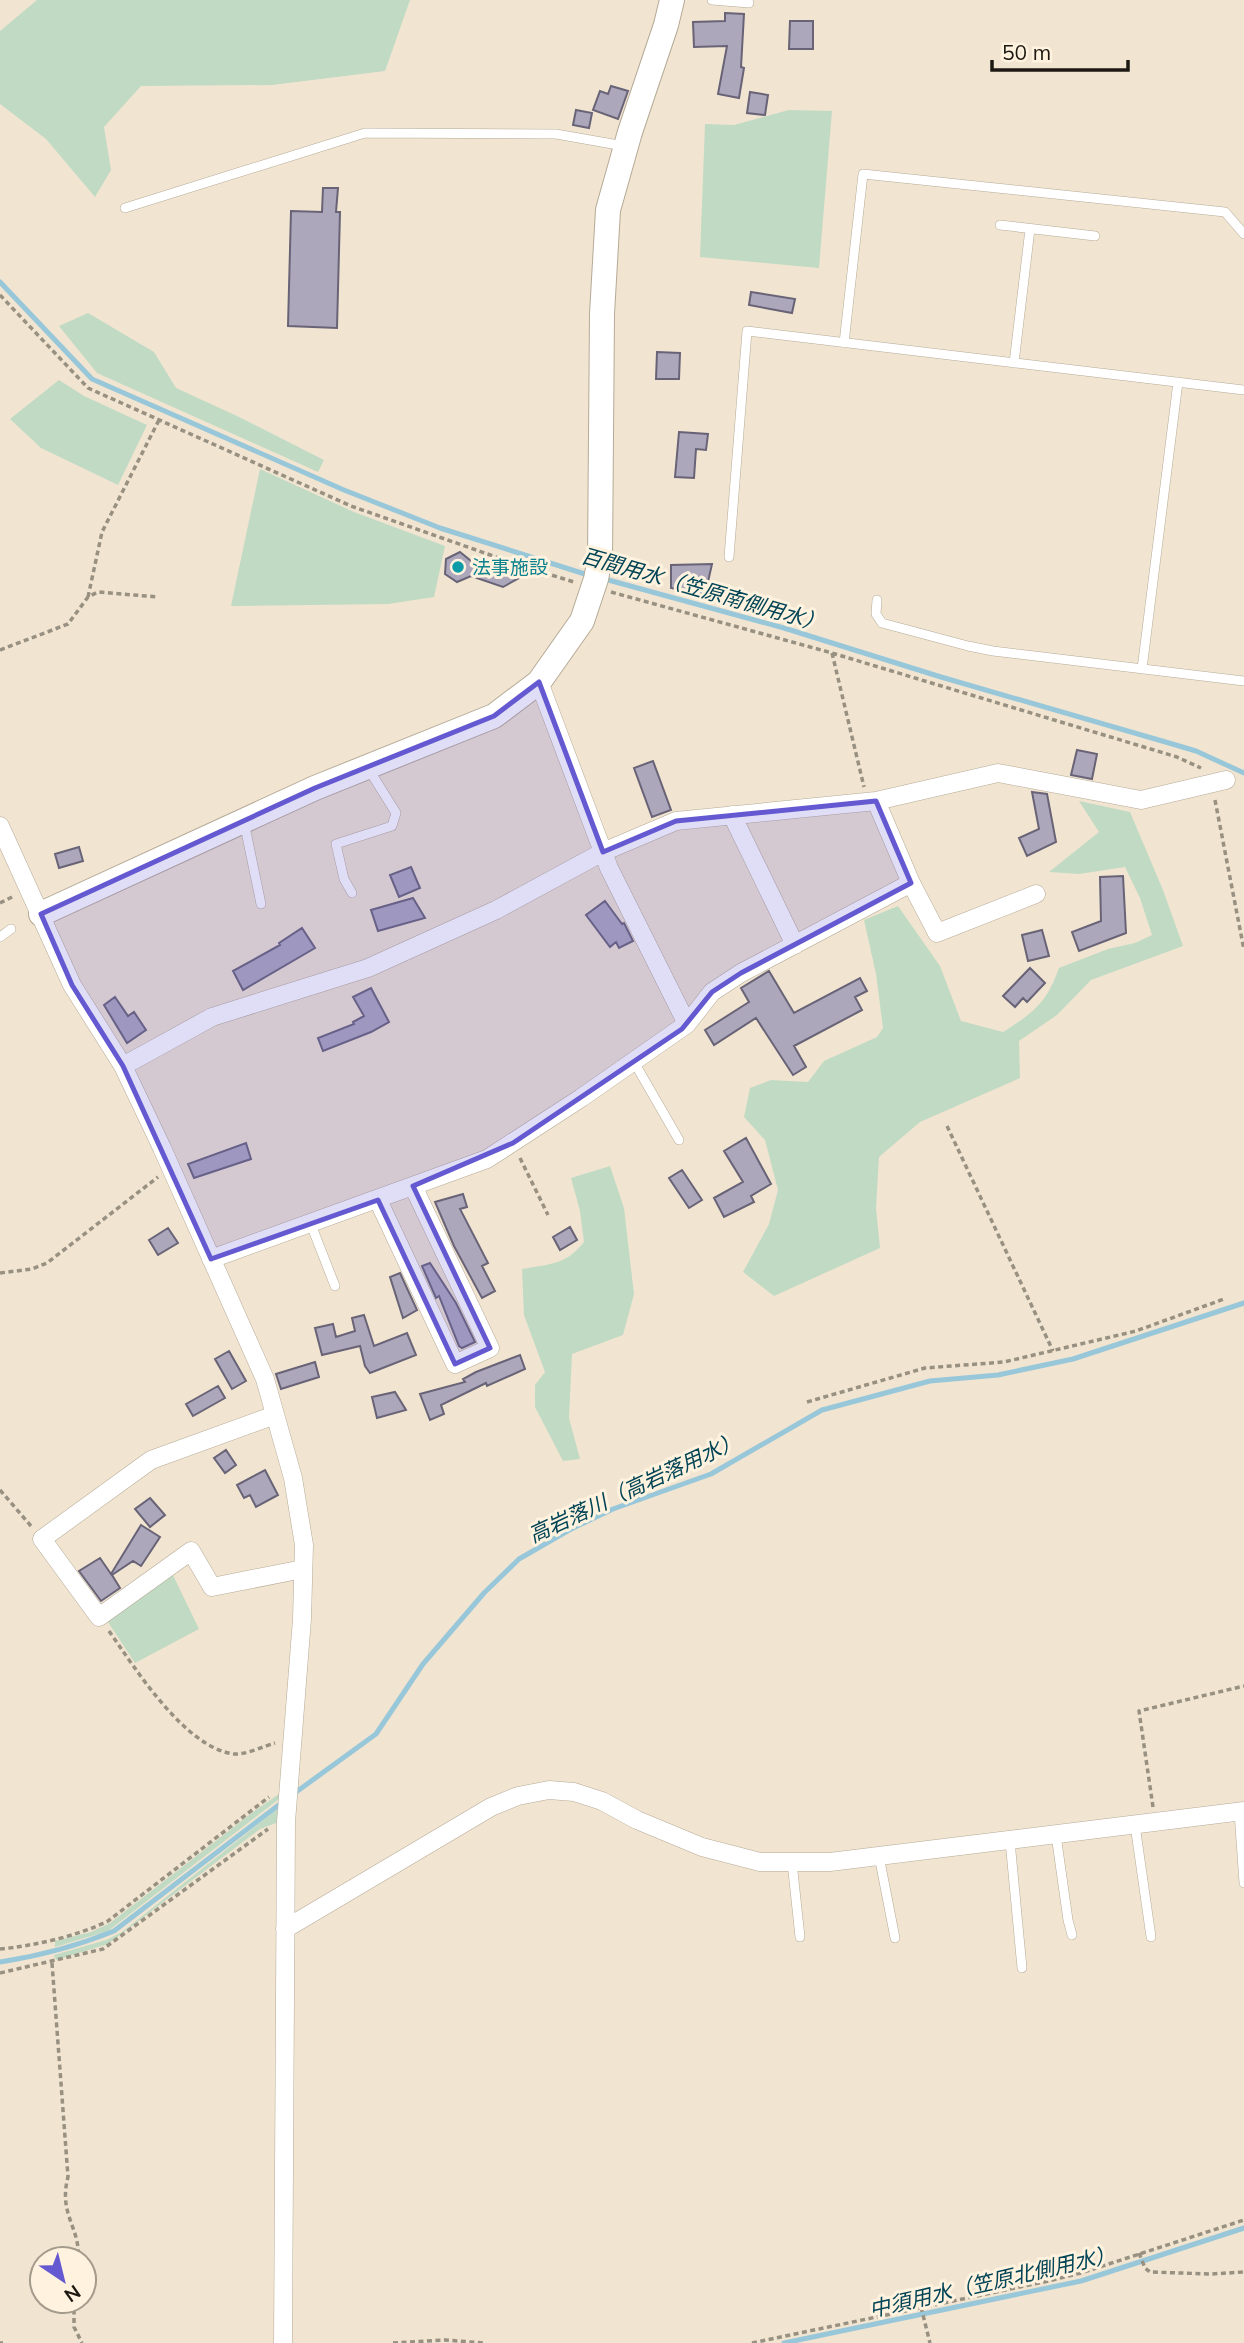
<svg xmlns="http://www.w3.org/2000/svg" width="1244" height="2343" viewBox="0 0 1244 2343" font-family="Mulish,'Noto Sans JP',sans-serif">
<rect width="100%" height="100%" fill="#f1e5d1"/>
<path fill="#c1dac4" d="M37,0h373l-25,71 -113,14 -131,1 -37,41 7,43 -16,27 -49,-58 -46,-35v-73z
M789,110l43,1 -13,157 -119,-11 5,-133 29,1z
M88,313l66,39 22,36 61,28 87,44 -6,12 -221,-99 -38,-47z
M59,380l25,16 63,29 -29,60 -77,-37 -31,-29z
M260,469l94,43 91,34 -11,51 -46,7 -157,2z
M1079,801l51,11 33,78 20,56 -92,34 -34,35 -38,26 1,37 -100,44 -41,35 -3,51 4,40 -106,48 -31,-24 26,-48 9,-34 -13,-50 -21,-23 6,-29 21,-8 37,2 16,-21 53,-24 6,-9 -7,-54 -12,-54 34,-14 42,60 21,55 42,11c31,-20 43,-28 56,-64l49,-19 27,-6 17,-8 -12,-37 -15,-31 -46,7 -30,-2 50,-40z
M610,1166l14,42 10,86 -11,41 -51,19 -3,64 11,41 -17,2 -28,-54v-22l10,-13 -21,-57 -2,-46c28,-5 44,-4 62,-27l-4,-31 -9,-33z
M170,1569l29,60 -64,34 -31,-47z
M279,1794v5l-171,132 -53,16v-6l36,-9 19,-9 143,-111z
M280,1807l-1,15 -19,7 -152,115 -52,16 -2,-5 52,-15 16,-8z"/>
<g fill="none" stroke-linecap="round" stroke-linejoin="round">
<path stroke="#98c7d9" stroke-width="5" d="M0,282l92,97 252,111 96,38 148,47
M601,578l183,50 157,49 228,66 27,8 48,22
M292,1795l84,-61 47,-70 61,-71 35,-34 52,-30 42,-20 98,-35 111,-64 108,-29 68,-6 75,-16 171,-56
M0,1962c39,-6 77,-16 114,-31l170,-130
M784,2343l297,-62 163,-53"/>
</g>
<path fill="#ada7bc" stroke="#686376" stroke-width="2" d="M725,13l19,1 -3,53 3,1 -5,30 -21,-4 9,-48 -33,1 -1,-25 32,-1z
M790,21h23v28h-24z
M611,86l17,5 -10,28 -25,-9 7,-19 8,3z
M750,92l18,3 -3,20 -18,-2z
M576,110l16,3 -3,15 -16,-3z
M323,188h15l-2,24h4l-3,116 -49,-2 3,-115 31,1z
M751,292l44,7 -3,14 -43,-8z
M657,352l23,1 -1,26h-23z
M679,432l29,2 -2,16 -10,-1 -2,29 -19,-1z
M460,552l10,8 51,17 -18,10 -32,-11 -14,6 -12,-8 1,-15z
M712,564l-7,31 -34,-7v-23z
M1077,750l20,4 -5,25 -21,-4z
M653,761l18,49 -19,7 -18,-49z
M1032,792l15,2 9,48 -29,14 -8,-18 20,-9z
M79,847l4,14 -24,7 -4,-14z
M411,867l9,21 -21,9 -9,-22z
M1123,876l3,57 -47,18 -7,-19 29,-11 -1,-44z
M413,898l12,20 -47,13 -7,-21z
M605,901l17,23 2,-1 9,18 -14,7 -3,-6 -6,5 -24,-32z
M302,928l13,20 -72,42 -10,-19 47,-26 -1,-2z
M1042,930l7,26 -21,5 -6,-26z
M1030,968l15,15 -18,19 -4,-4 -8,9 -12,-11z
M769,971l25,42 66,-35 7,13 -12,6 7,13 -68,36 12,21 -13,8 -37,-57 -42,27 -9,-15 44,-28 -8,-14z
M371,988l18,34 -18,10 -48,19 -5,-13 36,-14 -1,-2 11,-6 -11,-19z
M115,997l13,19 6,-4 12,18 -19,13 -23,-38z
M746,1138l25,46 -20,12 3,6 -30,15 -10,-19 29,-16 -19,-31z
M246,1143l5,16 -57,19 -6,-14z
M682,1170l20,30 -13,8 -20,-30z
M463,1194l4,13 -7,2 28,54 -6,3 13,25 -13,7 -28,-52 -19,-44z
M570,1227l7,13 -17,10 -7,-13z
M168,1228l10,15 -20,12 -9,-15z
M430,1263l26,40 19,39 -13,6 -3,-2 -20,-50 -3,2 -14,-32z
M400,1273l17,37 -14,8 -13,-41z
M364,1315l10,31 33,-13 9,22 -46,18 -5,-7 -5,-20 -38,9 -7,-27 18,-4 3,13 19,-6 -3,-13z
M229,1351l17,30 -14,8 -17,-30z
M520,1355l5,14 -38,17 -1,-3 -45,22 3,9 -14,6 -10,-26 45,-12 -2,-3 13,-7z
M315,1362l4,15 -38,12 -5,-15z
M218,1386l7,12 -32,18 -7,-12z
M395,1392l11,18 -29,8 -5,-21z
M226,1450l10,15 -11,8 -11,-15z
M265,1470l13,25 -22,12 -6,-12 -6,3 -7,-13z
M150,1498l15,17 -15,12 -15,-18z
M141,1525l19,12 -19,29 -8,-5 -21,14 8,13 -19,13 -22,-30 21,-13 11,16z"/>
<g fill="none" stroke-linecap="round" stroke-linejoin="round">
<g stroke="#b6aa97" stroke-width="10">
<path id="lane" d="M712,0l37,3
M125,208l240,-75 191,1 68,12
M1000,225l95,11
M844,343l19,-169 362,38 19,22
M1014,363l16,-134
M729,557l18,-226 497,59
M877,600l-1,14 6,9 86,23 25,5 251,30
M1142,669l36,-287
M244,822l17,82
M352,893l-8,-14 -8,-35 56,-18 4,-13 -28,-45
M0,937l11,-8
M634,1062l45,78
M310,1222l25,64
M1239,1812l5,71
M1135,1825l16,112
M1056,1835l12,85 4,15
M1010,1841l12,127
M879,1856l16,82
M792,1862l8,75"/>
</g>
<g stroke="#b6aa97" stroke-width="19">
<path id="street" d="M876,801l35,82 26,50 99,-39
M732,815l63,130
M0,826l72,159 51,81 39,82 103,231 28,99 11,67 -2,74 -16,203 -3,521
M687,1024l25,-32 29,-19 170,-90
M123,1066l89,-49 156,-49 128,-58 107,-58 73,-31 200,-20 122,-28 143,27 85,-20
M378,1200l77,164 35,-16 -77,-162
M211,1259l276,-100 94,-61 106,-74 -78,-156 -70,-186
M275,1415l-124,45 -109,79 57,78 92,-66 21,36 91,-18
M285,1929l206,-122 27,-11 31,-6 25,2 28,9 35,19 65,27 58,15h70l414,-51"/>
</g>
<g stroke="#b6aa97" stroke-width="26">
<path id="secondary" d="M41,914l274,-126 179,-72 45,-34 43,-61 14,-42 4,-20 2,-245 6,-104 22,-78 36,-107 6,-25"/>
</g>
<path stroke="#989081" stroke-width="3.5" stroke-dasharray="5 3.5" stroke-linecap="butt" d="M0,295l88,93 263,118 165,58 58,18
M611,592l221,61 345,104 24,11
M88,597l14,-65 57,-112
M0,650l68,-26 20,-27 10,-5 60,5
M832,653l32,134
M1215,800l29,150
M0,903l14,-7
M947,1126l106,225
M520,1158l28,57
M0,1273l32,-4 15,-6 111,-86
M807,1402l118,-34 79,-6 132,-31 88,-32
M0,1490l31,36
M109,1631c26,37 76,117 125,123 12,1 30,-8 41,-11
M1153,1807l-14,-96 105,-25
M0,1949c33,-3 78,-13 108,-28l161,-124
M52,1963l16,214c-10,38 13,51 10,82
M0,1973l103,-24 165,-120
M1139,2253l6,15 5,4 61,2 33,-2
M74,2301v26l8,16
M921,2307l9,36
M0,2343h3
M393,2343l52,-3 39,3
M752,2343l292,-61 37,-9 163,-53"/>
<use href="#lane" stroke="#fff" stroke-width="9"/>
<use href="#street" stroke="#fff" stroke-width="18"/>
<use href="#secondary" stroke="#fff" stroke-width="24"/>
</g>
<path fill="#6559d2" fill-opacity="0.2" stroke="#6559d2" stroke-width="5" stroke-linejoin="round" d="M539,682l64,170 73,-31 200,-20 35,82 -170,90 -29,19 -30,37 -169,114 -100,43 77,162 -35,16 -77,-164 -167,59 -88,-193 -51,-81 -31,-71 274,-126 179,-72z"/>
<circle fill="#0f9aa8" stroke="#fff2de" stroke-width="2.5" cx="458" cy="567" r="7"/>
<g text-anchor="middle" dominant-baseline="central" stroke-width="6" stroke-linejoin="round" paint-order="stroke">
<g font-size="19" fill="#0d838f" stroke="#fff2de" text-anchor="start">
<text x="472" y="567">法事施設</text>
</g>
<g font-size="21" font-style="italic" fill="#004456" stroke="#fff2de">
<text transform="translate(703 589) rotate(16)">百間用水（笠原南側用水）</text>
<text transform="translate(634 1487) rotate(-25)">高岩落川（高岩落用水）</text>
<text transform="translate(992 2281) rotate(-13)">中須用水（笠原北側用水）</text>
</g>
</g>
<g transform="translate(63 2280) rotate(145)"><circle r="33" fill="#fff2de" stroke="#a59b8c" stroke-width="2"/>
<path d="M0-5L12 26L0 18L-12 26Z" fill="#6559d2"/>
<text y="-10" font-size="19" font-weight="bold" text-anchor="middle" fill="#1d1912">N</text>
</g>
<path d="M992 60v10h136v-10" fill="none" stroke="#1d1912" stroke-width="3.5"/>
<text x="1002" y="60" font-size="21" fill="#1d1912" stroke="#fff2de" stroke-width="5" paint-order="stroke">50 m</text>
</svg>
